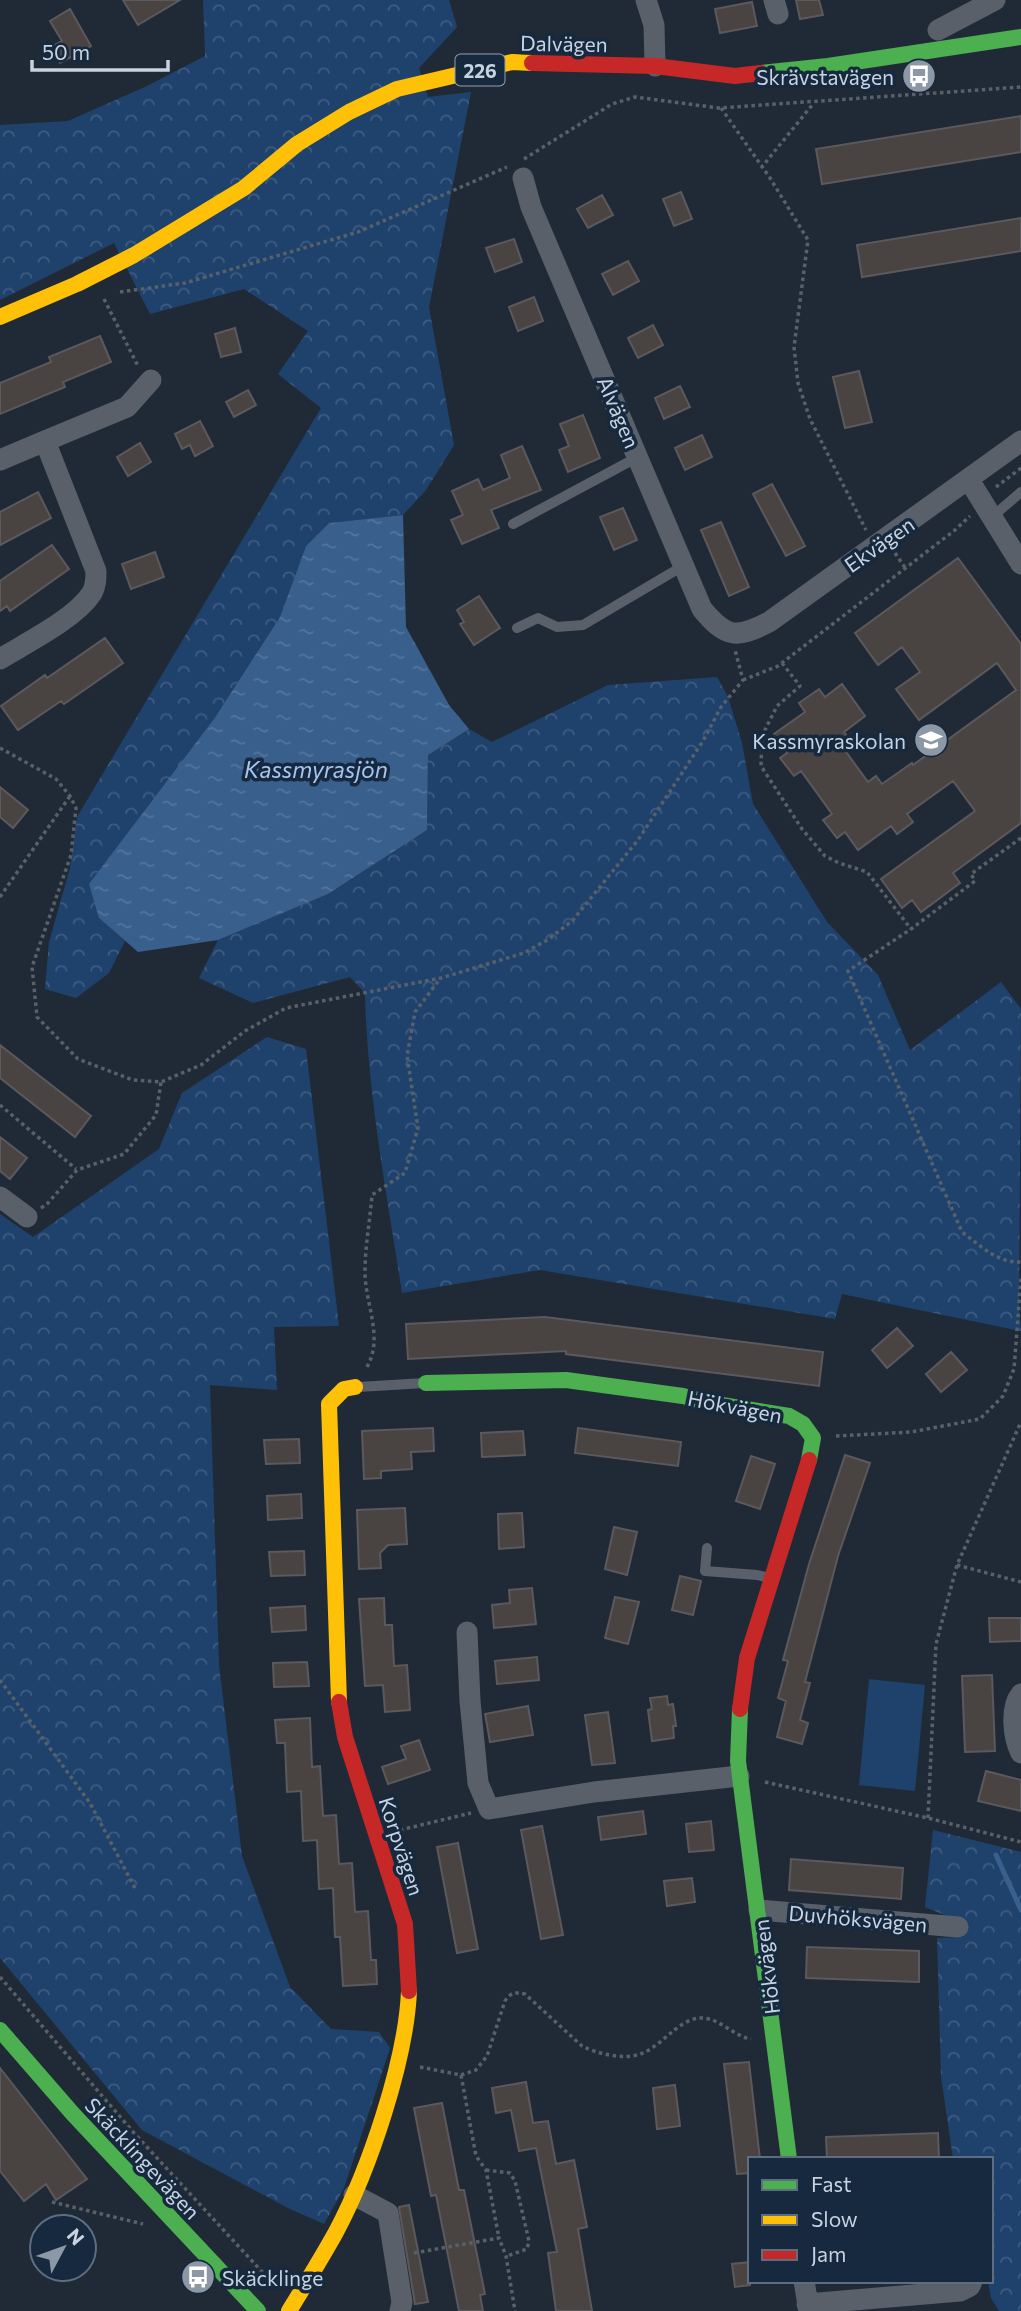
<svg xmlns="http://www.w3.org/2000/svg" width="1021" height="2311" viewBox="0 0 1021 2311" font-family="Commissioner,sans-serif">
<defs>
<pattern id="forest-crowns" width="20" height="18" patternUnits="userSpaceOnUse" patternTransform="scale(1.75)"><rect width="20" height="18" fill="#1f426d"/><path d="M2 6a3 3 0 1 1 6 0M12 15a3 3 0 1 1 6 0" fill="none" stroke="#3e5c82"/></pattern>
<pattern id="water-ripples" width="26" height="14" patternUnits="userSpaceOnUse" patternTransform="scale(1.75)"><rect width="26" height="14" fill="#395f8d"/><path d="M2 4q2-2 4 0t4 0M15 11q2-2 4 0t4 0" fill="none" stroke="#54759d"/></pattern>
</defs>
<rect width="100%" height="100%" fill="#202a36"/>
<path fill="url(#forest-crowns)" d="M203,0h246l8,27 -38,41 9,29 43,-5 -42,215 25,138 -28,45 -23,25 -74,8 -23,23 -26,71 -66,102 -115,199 26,23 -16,32 -33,25 -31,-9 4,-47 21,-74 7,-51 244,-409 -43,-34 30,-43 -64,-42 -94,25 -36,-71 -114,57v-175l68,-4 79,-35 58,-30z
M717,677l11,20 14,46 11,61 74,118 51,53 32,75 91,-68 20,27 -2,298 2,24 -179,-37 -7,25 -295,-49 -138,23c-15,-99 -35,-200 -37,-300l-15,-16 -97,26 -54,-25 19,-38 110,-46 99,-64 1,-76 41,-25 23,13 116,-57z
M267,1037l39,12 33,277 -65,1 3,63 -67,-5 9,280 23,191 48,131 41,42 48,3 11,16 -46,140 -20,36 -36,-16 -146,-78 -142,-172v-744l33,23 126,-88 23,-56z
M933,1830l88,22v459h-22l-8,-13 -3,-17h3v-122h-38l-12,-83 -4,-138 26,-1 -4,-16 -34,-14z"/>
<path fill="#1f426d" d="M869,1679l56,6 -10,106 -56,-6z"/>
<path fill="url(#water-ripples)" d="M403,515l3,112 43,78 20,24 -41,26 -1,75 -99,64 -110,46 -80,12 -39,-34 -10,-34 125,-165 66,-102 26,-71 23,-23z"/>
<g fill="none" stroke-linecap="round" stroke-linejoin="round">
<path stroke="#395f8d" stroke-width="5" d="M996,1855l25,55"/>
</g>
<path fill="#494342" stroke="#5b595b" stroke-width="2" d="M123,0h57l-42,25z
M796,0h23l4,15 -23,4z
M752,2l5,24 -37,7 -5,-24z
M70,9l21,37 -31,17 -9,-16 11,-6 -12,-20z
M1021,116v36l-199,32 -6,-35z
M681,192l11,27 -18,7 -11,-27z
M602,195l11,20 -25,13 -11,-19z
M1021,218v33l-159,26 -5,-32z
M514,239l8,23 -27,10 -9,-24z
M628,261l11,20 -26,14 -11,-21z
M534,297l9,24 -25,10 -9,-24z
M653,325l10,20 -25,13 -10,-20z
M235,328l6,24 -20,5 -6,-23z
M100,336l11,26 -48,20 2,5 -65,27v-31l51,-21 -2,-5z
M859,371l13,51 -27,6 -12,-51z
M680,386l10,21 -26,12 -9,-21z
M248,390l8,15 -22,12 -8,-15z
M583,415l17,43 -32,14 -9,-22 10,-4 -9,-22z
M200,421l13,25 -18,10 -5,-11 -8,4 -7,-15z
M702,435l10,22 -27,13 -10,-22z
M140,443l11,19 -23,14 -11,-19z
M522,446l19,44 -50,20 8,18 -37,16 -11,-24 12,-5 -11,-24 26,-12 5,11 27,-12 -9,-23z
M772,484l33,62 -19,10 -33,-62z
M38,492l13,26 -51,27v-33z
M623,508l14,32 -23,10 -14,-33z
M721,522l28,65 -20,9 -28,-66z
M52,545l17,24 -59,42 -3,-5 -7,5v-30z
M155,552l9,25 -33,12 -9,-25z
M958,558l63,86v179l-68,50 7,10 -39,29 -9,-12 -10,8 -21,-29 94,-68 -22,-30 -46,33 6,8 -16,12 -6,-8 -33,24 -13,-18 -8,6 -14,-18 9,-6 -31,-43 -7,5 -14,-18 7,-5 -13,-19 31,-22 -6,-9 20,-14 6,8 17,-13 23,32 -21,16 5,7 -8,6 27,37 8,-6 6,8 30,-21 1,2 103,-75 -19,-27 -78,57 -23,-31 24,-17 -18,-25 -24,18 -23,-32z
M479,596l21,32 -26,17 -14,-21 4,-2 -7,-12z
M105,638l18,25 -59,41 -3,-3 -43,29 -17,-24 44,-31 2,3z
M0,787l28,23 -15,18 -13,-11z
M0,1045l91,71 -16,21 -75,-59z
M0,1137l27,21 -17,21 -10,-8z
M545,1317l278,35 -4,34 -253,-32v-3l-158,8 -2,-35z
M897,1328l16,18 -26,22 -15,-18z
M951,1352l16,18 -26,22 -15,-18z
M433,1428l1,23 -23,1 1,17 -31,2v7l-17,1 -2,-48z
M578,1428l103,14 -3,24 -103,-13z
M523,1431l2,24 -43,2 -1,-24z
M299,1439l1,24 -34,1 -2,-24z
M845,1455l25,8 -32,93 -33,126 5,1 -10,37 8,3 -6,21 -25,-7 9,-36 -8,-3 10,-37 -5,-1 26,-96z
M751,1456l24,8 -15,45 -24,-8z
M301,1494l1,24 -34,2 -1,-24z
M405,1508l2,36 -19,1 -8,8 1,15 -22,1 -2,-59z
M522,1513l2,34 -25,2 -1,-35z
M614,1527l23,5 -10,43 -22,-6z
M304,1551l1,24 -34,1 -2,-24z
M680,1576l21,5 -8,34 -21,-5z
M532,1588l4,36 -42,4 -2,-23 18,-2 -1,-13z
M615,1597l24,5 -11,42 -23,-6z
M384,1598l1,27h7l2,41 13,-1 3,45 -25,2 -2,-27 -18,1 -6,-87z
M305,1606l1,24 -34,2 -2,-24z
M989,1618h32v23l-31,1z
M537,1657l2,23 -42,4 -2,-23z
M307,1662l2,24 -35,1 -1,-24z
M992,1675l3,76 -30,1 -3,-76z
M667,1696l1,9 5,-1 3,22h-3l1,12 -22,3 -4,-31 4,-1 -2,-11z
M528,1706l5,29 -43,7 -5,-28z
M608,1712l7,51 -23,2 -7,-50z
M310,1718l2,49 8,-1 3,50 13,-1 3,49 13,-1 3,49 13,-1 3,49h5l1,24 -34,2 -3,-49h-5l-2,-49 -14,1 -2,-49 -14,1 -2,-50 -14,1 -2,-49h-8l-2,-23z
M419,1740l11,30 -42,14 -6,-17 24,-8 -5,-13z
M986,1771l35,9v31l-43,-10z
M643,1811l3,23 -45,6 -3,-23z
M711,1821l3,29 -25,2 -3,-28z
M542,1826l21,109 -22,4 -20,-109z
M458,1843l20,106 -21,4 -20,-106z
M791,1859l112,9 -2,31 -112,-9z
M692,1878l3,24 -28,4 -3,-25z
M807,1947l112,4v31l-113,-4z
M749,2062l11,97h-10v14l-13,1 -13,-110z
M0,2068l87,111 -31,21 -10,-16 -22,17 -24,-30z
M526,2082l7,41 15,-2 8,43 18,-4 13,67 -9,2 14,82h-36l-8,-58 9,-1 -21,-104 -17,3 -8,-41 -15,3 -4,-25z
M675,2085l5,41 -23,3 -4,-41z
M442,2103l17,87h5l12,60 9,44 -5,1 3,16h-24l-23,-116 -5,1 -17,-88z
M938,2133l1,26h-112l-1,-22z
M409,2205l19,97 -13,2 -16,-97z
M750,2262v23l-15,2 -3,-23z"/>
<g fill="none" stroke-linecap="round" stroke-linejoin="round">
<path stroke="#586068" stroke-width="3.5" stroke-dasharray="3.5 3.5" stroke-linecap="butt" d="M721,108l49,70 38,62 -14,107 4,36 12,36 56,111
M524,159l88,-55 23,-7 84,11 302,-21
M761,168l52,-64
M120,292l65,-9 173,-51 149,-65
M104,299l34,67
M996,487l25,-19
M895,553l11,16
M782,663l18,23 -23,20 -15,30 -1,30 41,63 23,27 14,7 28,9 44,57
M743,680l35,-14 177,-136 15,-14
M0,748l56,31 14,17 6,12 -5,47 -39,112 5,50 41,42 55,21 28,2 40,-17 44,-34 41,-23 155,-30 83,-25 25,-14 24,-19 65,-80 65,-99 18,-34 22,-27 -8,-30
M1021,838l-50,36 4,7 -64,48 -63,42 114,261c19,14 35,31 59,30
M0,897l70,-101
M0,1105l76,64
M41,1208l6,-4 30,-34 47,-16 32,-39 5,-33
M367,1367c17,-30 -2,-63 -2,-95 0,-26 5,-51 7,-77l33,-22 13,-45 -11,-72 8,-44 24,-32
M836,1436l75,-4 69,-13 23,-23 11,-27 7,-91
M957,1565l64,17
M0,1680l90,123 46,87
M765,1782l163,36 93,24
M928,1818l8,-174 21,-79 64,-143
M400,1830l71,-17
M0,1977l134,156 143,155
M420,2067l41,8 15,81 10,14 13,68
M461,2075l15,-5 11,-14 18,-55c6,-9 10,-9 20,-7l57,52c16,8 41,14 58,8 11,-3 23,-15 32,-22 7,-6 18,-14 29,-14 19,0 32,18 50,21
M486,2170l24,3 5,8 14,60 -2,8 -20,7
M52,2202l91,22
M414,2253l85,-15 7,18 9,55"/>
<path stroke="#5a6069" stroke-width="10" d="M992,517l29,-25
M513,524l125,-67
M517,628l21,-10 19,9 26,-2 100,-59
M358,1387l67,-4
M707,1548l-2,23 52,4 13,3"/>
<path stroke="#5a6069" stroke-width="21" d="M646,0l8,25 1,41
M774,0l4,14
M938,30l57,-30
M523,178l8,29 171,402c24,29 34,30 67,13l252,-181
M45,441l82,-34 24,-27
M0,460l45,-19 51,130c0,8 0,15 -4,22 -17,26 -66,50 -92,66
M969,480l52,84
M0,1197l27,20
M467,1632l3,69 8,82 11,26 105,-17 145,-16
M1021,1694c-11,13 -8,44 0,59
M759,1910l199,17
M354,2195l34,18 14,89 -2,9
M804,2281l5,30
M807,2304l153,-13 10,-5 2,-5"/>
<path stroke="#4caf50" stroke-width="16" d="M761,73l67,-7 193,-29
M426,1383l140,-3 117,16 27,7 79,13 14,8 10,14 -4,22
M740,1709l-2,52 51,398
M0,2030l73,84 185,197"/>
<path stroke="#ffc107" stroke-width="16" d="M0,317l77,-33 57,-29 110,-67 53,-44 52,-32 48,-23 115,-27 20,1
M339,1702l-10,-298 15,-15 11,-2
M289,2311c16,-26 32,-52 47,-79 33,-62 70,-171 73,-241"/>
<path stroke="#c62828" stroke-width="16" d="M532,63l123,3 80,10 26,-3
M339,1702l6,35 60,187 4,67
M740,1709l7,-51 62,-198"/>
</g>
<defs>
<g id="bus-disc" transform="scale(1.75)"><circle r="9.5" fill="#8d98a6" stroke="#17293f"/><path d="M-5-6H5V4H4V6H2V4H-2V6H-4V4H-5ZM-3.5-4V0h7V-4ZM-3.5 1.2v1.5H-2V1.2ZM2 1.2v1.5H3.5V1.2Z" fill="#fff"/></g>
<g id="school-disc" transform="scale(1.75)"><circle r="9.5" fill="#8d98a6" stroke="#17293f"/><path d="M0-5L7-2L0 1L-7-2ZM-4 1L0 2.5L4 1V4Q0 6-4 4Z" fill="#fff"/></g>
</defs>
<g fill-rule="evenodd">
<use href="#bus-disc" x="919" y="76"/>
<use href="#school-disc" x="931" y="740"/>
<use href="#bus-disc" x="198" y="2277"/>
</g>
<g text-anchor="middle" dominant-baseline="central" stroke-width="7" stroke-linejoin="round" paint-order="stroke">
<rect fill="#17293f" stroke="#93a0b1" stroke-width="2" x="455.5" y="54.5" width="49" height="31" rx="5"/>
<g font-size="19" font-weight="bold" fill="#c8d3e2">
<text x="480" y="70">226</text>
</g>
<g font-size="21" fill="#c8d3e2" stroke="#17293f">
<text transform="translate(564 43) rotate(1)">Dalvägen</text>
<text transform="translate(619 412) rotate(67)">Alvägen</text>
<text transform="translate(879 544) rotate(-35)">Ekvägen</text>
<text transform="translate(735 1406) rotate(11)">Hökvägen</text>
<text transform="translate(402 1846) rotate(72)">Korpvägen</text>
<text transform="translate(858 1918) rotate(5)">Duvhöksvägen</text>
<text transform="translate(766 1967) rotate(-97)">Hökvägen</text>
<text transform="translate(143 2158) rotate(47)">Skäcklingevägen</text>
</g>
<g font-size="21" fill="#c8d3e2" stroke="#17293f" text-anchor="end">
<text x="894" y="76">Skrävstavägen</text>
<text x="906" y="740">Kassmyraskolan</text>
<text x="222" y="2277" text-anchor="start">Skäcklinge</text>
</g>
<g font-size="23" font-style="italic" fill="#a3c6f3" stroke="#17293f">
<text x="316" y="769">Kassmyrasjön</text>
</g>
</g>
<rect x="748" y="2157" width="245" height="126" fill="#17293f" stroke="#5e6d80" stroke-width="2"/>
<rect x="762" y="2180" width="35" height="10" fill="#4caf50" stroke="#5e6d80" stroke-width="2"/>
<text x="811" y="2192" font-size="21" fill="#c8d3e2">Fast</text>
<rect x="762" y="2215" width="35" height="10" fill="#ffc107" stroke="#5e6d80" stroke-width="2"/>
<text x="811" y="2227" font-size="21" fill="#c8d3e2">Slow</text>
<rect x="762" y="2250" width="35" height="10" fill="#c62828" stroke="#5e6d80" stroke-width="2"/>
<text x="811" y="2262" font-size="21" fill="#c8d3e2">Jam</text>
<g transform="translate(63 2248) rotate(49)"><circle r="33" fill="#17293f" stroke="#5e6d80" stroke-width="2"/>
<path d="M0-5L12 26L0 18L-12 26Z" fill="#8d98a6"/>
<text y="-10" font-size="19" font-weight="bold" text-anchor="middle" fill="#c8d3e2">N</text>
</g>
<path d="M32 60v10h136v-10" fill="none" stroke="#c8d3e2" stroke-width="3.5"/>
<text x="42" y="60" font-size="21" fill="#c8d3e2" stroke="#17293f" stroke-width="5" paint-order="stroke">50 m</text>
</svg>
